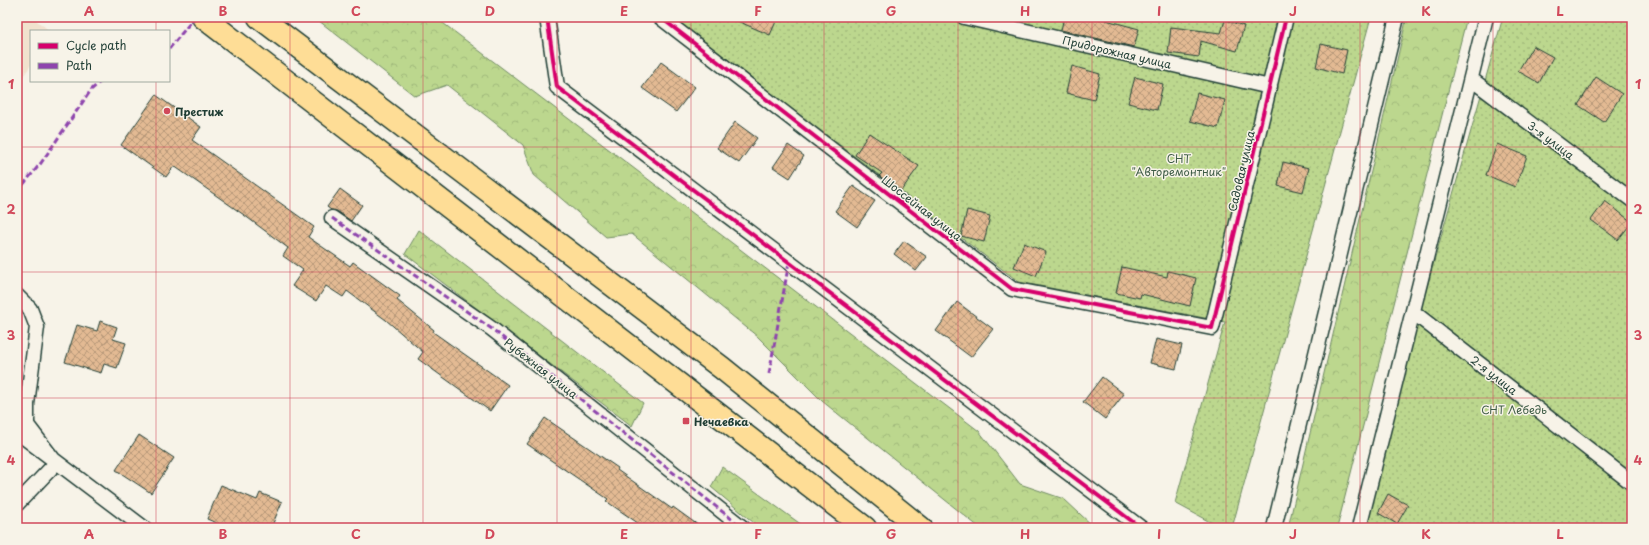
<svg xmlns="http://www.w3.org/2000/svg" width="1649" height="545" viewBox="0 0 1649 545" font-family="'Playpen Sans',sans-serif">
<defs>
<pattern id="forest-crowns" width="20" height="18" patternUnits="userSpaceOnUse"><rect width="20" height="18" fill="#bcd78e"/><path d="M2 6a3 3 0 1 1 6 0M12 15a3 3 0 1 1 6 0" fill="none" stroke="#a1b97b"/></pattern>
<pattern id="garden-dots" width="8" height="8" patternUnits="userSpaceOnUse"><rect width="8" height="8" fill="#bcd78e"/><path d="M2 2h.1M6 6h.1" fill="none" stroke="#a1b97b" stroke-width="1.8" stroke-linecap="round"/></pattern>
<pattern id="building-cross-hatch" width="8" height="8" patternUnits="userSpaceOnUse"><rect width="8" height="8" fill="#e3ba93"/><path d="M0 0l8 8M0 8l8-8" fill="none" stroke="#b79879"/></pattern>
</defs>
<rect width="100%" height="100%" fill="#f7f3e8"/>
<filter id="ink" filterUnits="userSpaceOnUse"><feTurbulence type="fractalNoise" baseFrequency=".025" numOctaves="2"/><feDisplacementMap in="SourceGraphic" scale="8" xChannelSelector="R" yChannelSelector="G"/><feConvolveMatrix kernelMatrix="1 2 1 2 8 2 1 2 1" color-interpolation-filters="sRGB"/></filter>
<g filter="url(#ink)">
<path fill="#f1e2ce" d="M17,17h15l18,14h-19v34l-14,20z"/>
<path fill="url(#forest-crowns)" stroke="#6e8a61" d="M314,17h121l544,414 41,53 44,15 31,29h-115l-158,-127 -64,-64 -126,-103 -26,3 -72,-62 -11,-30 -76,-60 -32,11z
M1407,17h60l-130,511h-49z
M419,230l224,173 -11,23 -227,-172z
M722,467l84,61h-46l-49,-41z"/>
<path fill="url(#garden-dots)" stroke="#6e8a61" d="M672,17h699l-139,511h-11l-46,-25 50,-181 -206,-40z
M1503,17h129v511h-273z"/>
<path fill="url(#building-cross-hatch)" stroke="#1f3d34" d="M728,17h50l-8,18z
M1064,17h31l44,12 -5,18 -73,-17z
M1225,20l19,6 -7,25 -36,-10 -2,16 -31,-4 3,-26 50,6z
M1321,44l26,6 -5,24 -26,-7z
M1533,46l20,11 -14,26 -21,-12z
M661,62l34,25 -19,25 -34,-24z
M1072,66l28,8 -6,26 -28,-7z
M1135,77l28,7 -6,26 -29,-7z
M1596,77l26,17 -18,28 -26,-17z
M1197,93l28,7 -7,28 -28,-7z
M156,95l45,32 -9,13 122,87 -6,10 42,29 3,-4 47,34 -3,4 37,30 -1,2 75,53 -18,26 -72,-52 5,-7 -37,-32 -39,-29 -4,6 -17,-11 -10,15 -24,-15 11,-16 -20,-14 5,-8 -44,-33 -70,-49 -8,11 -45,-32z
M735,122l22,16 -18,25 -22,-15z
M869,133l50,33 -18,25 -22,-15 3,-3 -27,-18z
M1497,144l30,12 -12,31 -29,-12z
M788,145l16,11 -14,22 -17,-11z
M1283,162l26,6 -6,24 -25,-6z
M853,186l22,15 -18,26 -22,-16z
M340,189l22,16 -11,16 -14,-10 -6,-1 -4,-3z
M1605,201l27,21 -14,18 -27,-20z
M967,210l23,6 -6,26 -23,-6z
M904,241l23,16 -11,14 -22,-17z
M1024,243l22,9 -10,24 -22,-9z
M1122,267l45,10 1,-6 28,7 -6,28 -49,-12 -1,4 -24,-5z
M957,302l36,27 -22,28 -35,-26z
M100,321l17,6 -4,12 13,4 -9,25 -13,-4 -3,9 -36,-11 12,-37 20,6z
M1156,339l26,6 -6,24 -26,-6z
M1102,377l22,17 -19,25 -22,-17z
M545,418l73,50 -1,2 55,39 1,-2 29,21h-57l-39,-27 2,-2 -81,-55z
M139,435l35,23 -23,35 -35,-23z
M221,485l36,15 3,-7 22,9 -11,26h-43l-21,-9z
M1388,494l20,11 -11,19 -19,-11z"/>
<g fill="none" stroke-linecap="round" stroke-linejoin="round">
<g stroke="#1f3d34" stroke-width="17">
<path id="minor" d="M547,17l10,70 584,441
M660,17l352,272 200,39 74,-311
M964,17l306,70
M1471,79l161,121
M332,218l160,111 251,199
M17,296l13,13 7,18 -10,77v21l29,38 -39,41
M1413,312l219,171
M17,432l127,96
M1274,528l123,-511
M1359,528l127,-511"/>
</g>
<g stroke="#1f3d34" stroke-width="25">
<path id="trunk" d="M203,17l662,511
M259,17l463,351 199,160"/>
</g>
<use href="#minor" stroke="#f7f3e8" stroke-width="14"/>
<use href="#trunk" stroke="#fedd96" stroke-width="22"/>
<path stroke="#8e44ad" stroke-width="3" stroke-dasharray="6 3" stroke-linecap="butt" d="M169,49l26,-32
M17,192l24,-29 50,-73 10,-9
M332,218l160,111 251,199
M769,374l20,-112"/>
<g stroke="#f7f3e8" stroke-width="6">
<path id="cycleway" d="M547,17l10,70 584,441
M660,17l352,272 200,39 74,-311"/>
</g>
<use href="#cycleway" stroke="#d6006c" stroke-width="4"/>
</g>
</g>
<path fill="none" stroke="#d1495b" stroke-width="1" stroke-opacity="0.55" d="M156,17v14M290,17v511M423,17v511M557,17v511M691,17v511M824,17v511M958,17v511M1092,17v511M1226,17v511M1360,17v511M1493,17v511M156,81v447M17,147h1615M17,272h1615M17,398h1615"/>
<g fill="#d1495b" stroke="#f7f3e8" stroke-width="1.5">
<circle cx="167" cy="111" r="4"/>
<rect x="682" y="417" width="8" height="8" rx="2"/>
</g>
<g text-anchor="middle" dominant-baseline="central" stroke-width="3" stroke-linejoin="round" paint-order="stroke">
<g font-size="11" fill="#1f3d34" stroke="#f7f3e8">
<text transform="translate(1117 52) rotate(13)">Придорожная улица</text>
<text transform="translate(1551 140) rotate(37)">3-я улица</text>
<text transform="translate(1241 171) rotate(-77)">Садовая улица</text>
<text transform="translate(922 208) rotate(38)">Шоссейная улица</text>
<text transform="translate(541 368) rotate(38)">Рубежная улица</text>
<text transform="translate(1494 375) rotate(38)">2-я улица</text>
</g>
<g font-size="11" font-weight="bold" fill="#1f3d34" stroke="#f7f3e8" text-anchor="start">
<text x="175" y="111">Престиж</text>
<text x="694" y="421">Нечаевка</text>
</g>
<g font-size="11" fill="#3e5c46" stroke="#f7f3e8">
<text x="1179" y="158">СНТ<tspan x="1179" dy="13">"Авторемонтник"</tspan></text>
<text x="1514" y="409">СНТ Лебедь</text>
</g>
</g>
<rect width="1649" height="545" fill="none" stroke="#f7f3e8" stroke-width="44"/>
<rect x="30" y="30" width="140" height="52" fill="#f7f3e8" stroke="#a1aaa0"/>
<rect x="38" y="43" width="20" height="6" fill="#d6006c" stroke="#a1aaa0"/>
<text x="66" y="50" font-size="12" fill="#1f3d34">Cycle path</text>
<rect x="38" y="63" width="20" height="6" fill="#8e44ad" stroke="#a1aaa0"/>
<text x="66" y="70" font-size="12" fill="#1f3d34">Path</text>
<rect x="22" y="22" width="1605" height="501" fill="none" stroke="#d1495b" stroke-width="1.5"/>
<g font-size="13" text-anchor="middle" font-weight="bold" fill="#d1495b">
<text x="89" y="16">A</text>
<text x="223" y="16">B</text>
<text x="356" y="16">C</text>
<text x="490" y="16">D</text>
<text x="624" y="16">E</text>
<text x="758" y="16">F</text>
<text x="891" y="16">G</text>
<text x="1025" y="16">H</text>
<text x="1159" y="16">I</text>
<text x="1293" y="16">J</text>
<text x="1426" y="16">K</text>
<text x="1560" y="16">L</text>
<text x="11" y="89">1</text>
<text x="1638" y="89">1</text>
<text x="11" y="214">2</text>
<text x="1638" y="214">2</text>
<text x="11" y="340">3</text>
<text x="1638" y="340">3</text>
<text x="11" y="465">4</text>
<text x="1638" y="465">4</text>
<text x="89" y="539">A</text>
<text x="223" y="539">B</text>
<text x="356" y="539">C</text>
<text x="490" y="539">D</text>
<text x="624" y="539">E</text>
<text x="758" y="539">F</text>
<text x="891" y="539">G</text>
<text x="1025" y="539">H</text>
<text x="1159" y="539">I</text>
<text x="1293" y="539">J</text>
<text x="1426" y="539">K</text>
<text x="1560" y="539">L</text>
</g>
</svg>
